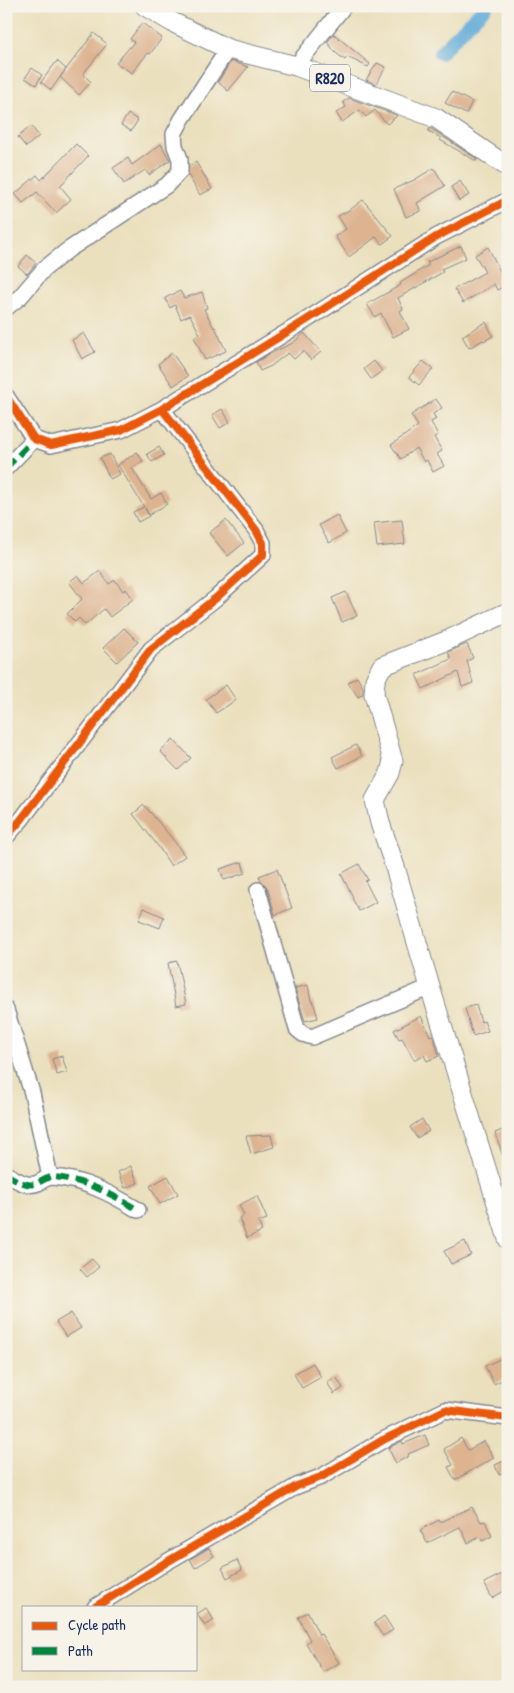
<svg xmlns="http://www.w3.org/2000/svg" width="514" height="1693" viewBox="0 0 514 1693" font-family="'Patrick Hand',sans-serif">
<rect width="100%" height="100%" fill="#f7f3e8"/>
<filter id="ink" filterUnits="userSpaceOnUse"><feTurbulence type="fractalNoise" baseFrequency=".02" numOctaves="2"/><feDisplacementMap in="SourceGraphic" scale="10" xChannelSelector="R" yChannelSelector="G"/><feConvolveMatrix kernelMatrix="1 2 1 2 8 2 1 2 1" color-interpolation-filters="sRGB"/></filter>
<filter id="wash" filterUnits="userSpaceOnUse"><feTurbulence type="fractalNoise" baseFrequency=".0096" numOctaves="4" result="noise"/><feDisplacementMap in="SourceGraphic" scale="20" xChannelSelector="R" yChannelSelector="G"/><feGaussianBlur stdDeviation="1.12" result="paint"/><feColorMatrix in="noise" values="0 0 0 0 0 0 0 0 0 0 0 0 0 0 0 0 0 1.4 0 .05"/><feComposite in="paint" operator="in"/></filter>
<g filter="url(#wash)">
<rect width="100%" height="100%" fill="#ebe0be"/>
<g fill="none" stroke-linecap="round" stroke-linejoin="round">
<path stroke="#61abd9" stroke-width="14" d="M440,53l46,-47"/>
</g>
<g id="blocks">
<path fill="#ddb390" d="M142,23l20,15 -12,16 -2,-1 -16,20 -16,-10 18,-21 -4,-3z
M94,33l13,11 -24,30 8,8 -12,13 -19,-18z
M334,34l36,30 -2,3 -21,-10 -2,3 -9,-7 -9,-11z
M57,61l9,8 -15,21 -10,-8z
M231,61l17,6 -20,24 -10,-9z
M377,63l9,4 -10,17 -10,-4z
M32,68l10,7 -6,10 -11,-7z
M452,92l20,10 -6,12 -21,-11z
M349,98l47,17 1,1 -10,8 -12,-14 -9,7 -6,-7 -18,12 -6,-9 10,-6 -3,-5z
M128,114l10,6 -7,11 -10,-6z
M31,126l8,10 -13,11 -8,-10z
M430,128l47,31 -1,2 -36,-21 1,-2 -13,-7z
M76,144l12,12 -28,30 11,13 -15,14 -19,-21 -14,11 -8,-9 22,-19 4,5z
M161,144l9,16 -21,15 -4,-5 -21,14 -11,-16 15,-10 4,7z
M196,162l16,27 -12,6 -12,-20 1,-9z
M434,168l11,18 -28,17 4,8 -15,6 -12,-28 20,-9z
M460,181l9,14 -10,6 -8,-14z
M363,200l30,36 -11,8 -6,-7 -27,20 -14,-21 11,-7 -8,-13 13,-7z
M461,246l5,12 -25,11 2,3 -45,26 5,11 -3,2 9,18 -16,8 -12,-24 -6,4 -8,-13 34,-19 -1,-2 29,-18 -2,-3z
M488,247l19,38 -10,5 -3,-6 -31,19 -9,-14 31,-17 -10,-17z
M27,255l9,8 -9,11 -9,-8z
M180,291l4,7 18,-6 5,16 -3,1 10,19 1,-1 11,24 -21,9 -11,-23 6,-3 -10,-19 -9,4 -6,-14 -5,3 -5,-10z
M486,322l7,14 -9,5 -1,-1 -14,8 -7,-12z
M84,333l11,19 -13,7 -10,-19z
M304,333l17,19 -10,8 -8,-9 -9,8 -6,-6 -17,13 -11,5 -4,-9 15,-9 22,-10z
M172,353l16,23 -15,10 -15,-22z
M374,361l8,10 -11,8 -7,-10z
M423,361l10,8 -14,16 -10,-8z
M436,399l6,9 -9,6 3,5 -5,3 7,13 -4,2 8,14 -5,3 7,12 -11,6 -6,-12 -3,2 -8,-14 -15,11 -10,-14 27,-19 -7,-11z
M222,409l8,13 -10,6 -8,-13z
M159,447l5,8 -12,7 -5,-8z
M137,452l6,9 -11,7 19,31 10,-6 6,11 -18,11 -4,-7 4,8 -11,6 -5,-10 11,-5 -26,-42z
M110,454l10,20 -10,5 -10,-21z
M337,515l9,18 -17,10 -10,-18z
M226,520l18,23 -16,13 -19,-23z
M402,520l3,24 -28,3 -3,-24z
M100,571l9,13 6,-4 8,11 3,-2 7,10 -23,18 -6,-8 -19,16 -6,-7 -4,4 -8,-8 15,-15 -13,-17 9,-7 6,8z
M346,592l11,24 -15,6 -10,-24z
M124,628l14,14 -21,20 -14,-14z
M467,644l6,14 -6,3 6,22 -11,4 -4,-15 -35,17 -7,-14 35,-16 -3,-7z
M357,677l6,10v7l-5,3 -10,-15z
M226,685l10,15 -20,13 -10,-14z
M173,739l18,19 -13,12 -18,-19z
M356,745l6,11 -24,12 -6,-11z
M144,805l27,32 14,19 -14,10 -13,-20 -25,-32z
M242,862l3,11 -21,7 -4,-11z
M359,864l9,16 -3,1 11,21 -17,9 -7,-13 1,-1 -12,-23z
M277,869l15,39 -17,7 -8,-28 -6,-6 -2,-5z
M144,908l20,9 -4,11 -21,-8z
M177,961l9,43 -10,2 -8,-43z
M308,985l3,16h2l5,17 -13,3 -10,-33z
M476,1005l5,17 3,-1 4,10 -15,5 -8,-28z
M421,1016l9,20 3,-1 6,21 -12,5 -3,-6 -10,5 -12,-22 -3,1 -5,-9z
M62,1056l5,16 -10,3 -5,-16z
M422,1119l7,12 -12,7 -7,-11z
M505,1129l3,7v29h-2l-11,-32z
M271,1135l3,12 -23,7 -5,-18z
M131,1166l7,17 -13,5 -7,-16z
M168,1176l10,18 -18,10 -10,-18z
M257,1196l10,23 -9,3 4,9 -15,7 -8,-20 5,-3 -5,-10z
M465,1241l6,14 -20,9 -7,-13z
M92,1259l7,8 -12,10 -7,-8z
M71,1313l10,15 -15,9 -10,-15z
M508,1355v22l-14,7 -9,-18z
M313,1363l8,14 -19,11 -8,-14z
M336,1377l7,11 -9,6 -7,-12z
M425,1435l4,10 -21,9 1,2 -13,7 -8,-15 14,-7 1,3z
M461,1438l7,12 16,-9 10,17 -39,22 -7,-13 5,-2 -9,-16z
M508,1459v12l-9,4 -4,-10z
M472,1507l9,15 4,-1 7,15 -10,5 -2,-4 -12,6 -8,-16 -33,16 -7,-13 19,-10 1,2z
M209,1548l5,8 -19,12 -5,-9z
M237,1560l5,10 -15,8 -5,-10z
M504,1573l4,7v9l-16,9 -8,-15z
M206,1608l8,12 -9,6 -8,-12z
M308,1612l11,23 2,-1 18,29 -16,9 -17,-29 4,-3 -12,-23z
M384,1616l9,14 -10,6 -9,-13z"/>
</g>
</g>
<g filter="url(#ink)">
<use href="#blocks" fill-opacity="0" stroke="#83888e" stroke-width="1"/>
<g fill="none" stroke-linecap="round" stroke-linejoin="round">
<g stroke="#83888e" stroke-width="18">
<path id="minor" d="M296,66l48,-60
M6,308l14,-11 24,-28 24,-19 99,-65 13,-14v-12l-5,-13 -1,-12 8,-15 46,-70
M6,396l28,43 17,6 70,-15 41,-21 143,-88 131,-84 72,-37
M6,468l28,-29
M6,837l15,-17 130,-171 65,-51 47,-43v-12l-7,-13 -94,-121
M258,890l39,139 6,5 9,3 118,-50
M6,1010l26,83 18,84
M6,1174c9,5 21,14 32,9 4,-2 9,-6 14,-6 31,2 60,17 86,33
M95,1607l70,-44 132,-77 24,-9 62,-37 62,-30 63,8"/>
</g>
<g stroke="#83888e" stroke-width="21">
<path id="major" d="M145,6l27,16 56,27 68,17 140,52 72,49
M508,612l-62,29 -64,25 -7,14 -1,14 19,67 -3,12 -15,27 5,23 15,44 35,120 78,252"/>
</g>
<use href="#minor" stroke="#fff" stroke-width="15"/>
<use href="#major" stroke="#fff" stroke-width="19"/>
<path stroke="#00873e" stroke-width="6" stroke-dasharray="12 6" stroke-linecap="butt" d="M6,468l28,-29
M6,1174c9,5 21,14 32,9 4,-2 9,-6 14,-6 31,2 60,17 86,33"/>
<g stroke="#f7f3e8" stroke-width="11">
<path id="cycleway" d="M6,396l28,43 17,6 70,-15 41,-21 143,-88 131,-84 72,-37
M6,837l15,-17 130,-171 65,-51 47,-43v-12l-7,-13 -94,-121
M95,1607l70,-44 132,-77 24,-9 62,-37 62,-30 63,8"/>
</g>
<use href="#cycleway" stroke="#e8590c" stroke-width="8"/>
</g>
</g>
<g text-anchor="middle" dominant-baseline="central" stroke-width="5" stroke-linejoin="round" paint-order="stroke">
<rect fill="#f7f3e8" stroke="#5d6a87" stroke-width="1" x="310" y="64.5" width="40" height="27" rx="4"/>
<g font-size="16" font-weight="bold" fill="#1b2f5e">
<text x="330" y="78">R820</text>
</g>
</g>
<rect width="514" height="1693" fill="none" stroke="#f7f3e8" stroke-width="25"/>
<rect x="22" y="1606" width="175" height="65" fill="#f7f3e8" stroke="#9fa5b1"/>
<rect x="32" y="1622" width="25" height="8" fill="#e8590c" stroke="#9fa5b1"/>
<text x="68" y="1630" font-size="15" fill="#1b2f5e">Cycle path</text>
<rect x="32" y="1647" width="25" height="8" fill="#00873e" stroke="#9fa5b1"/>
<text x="68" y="1656" font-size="15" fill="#1b2f5e">Path</text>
</svg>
